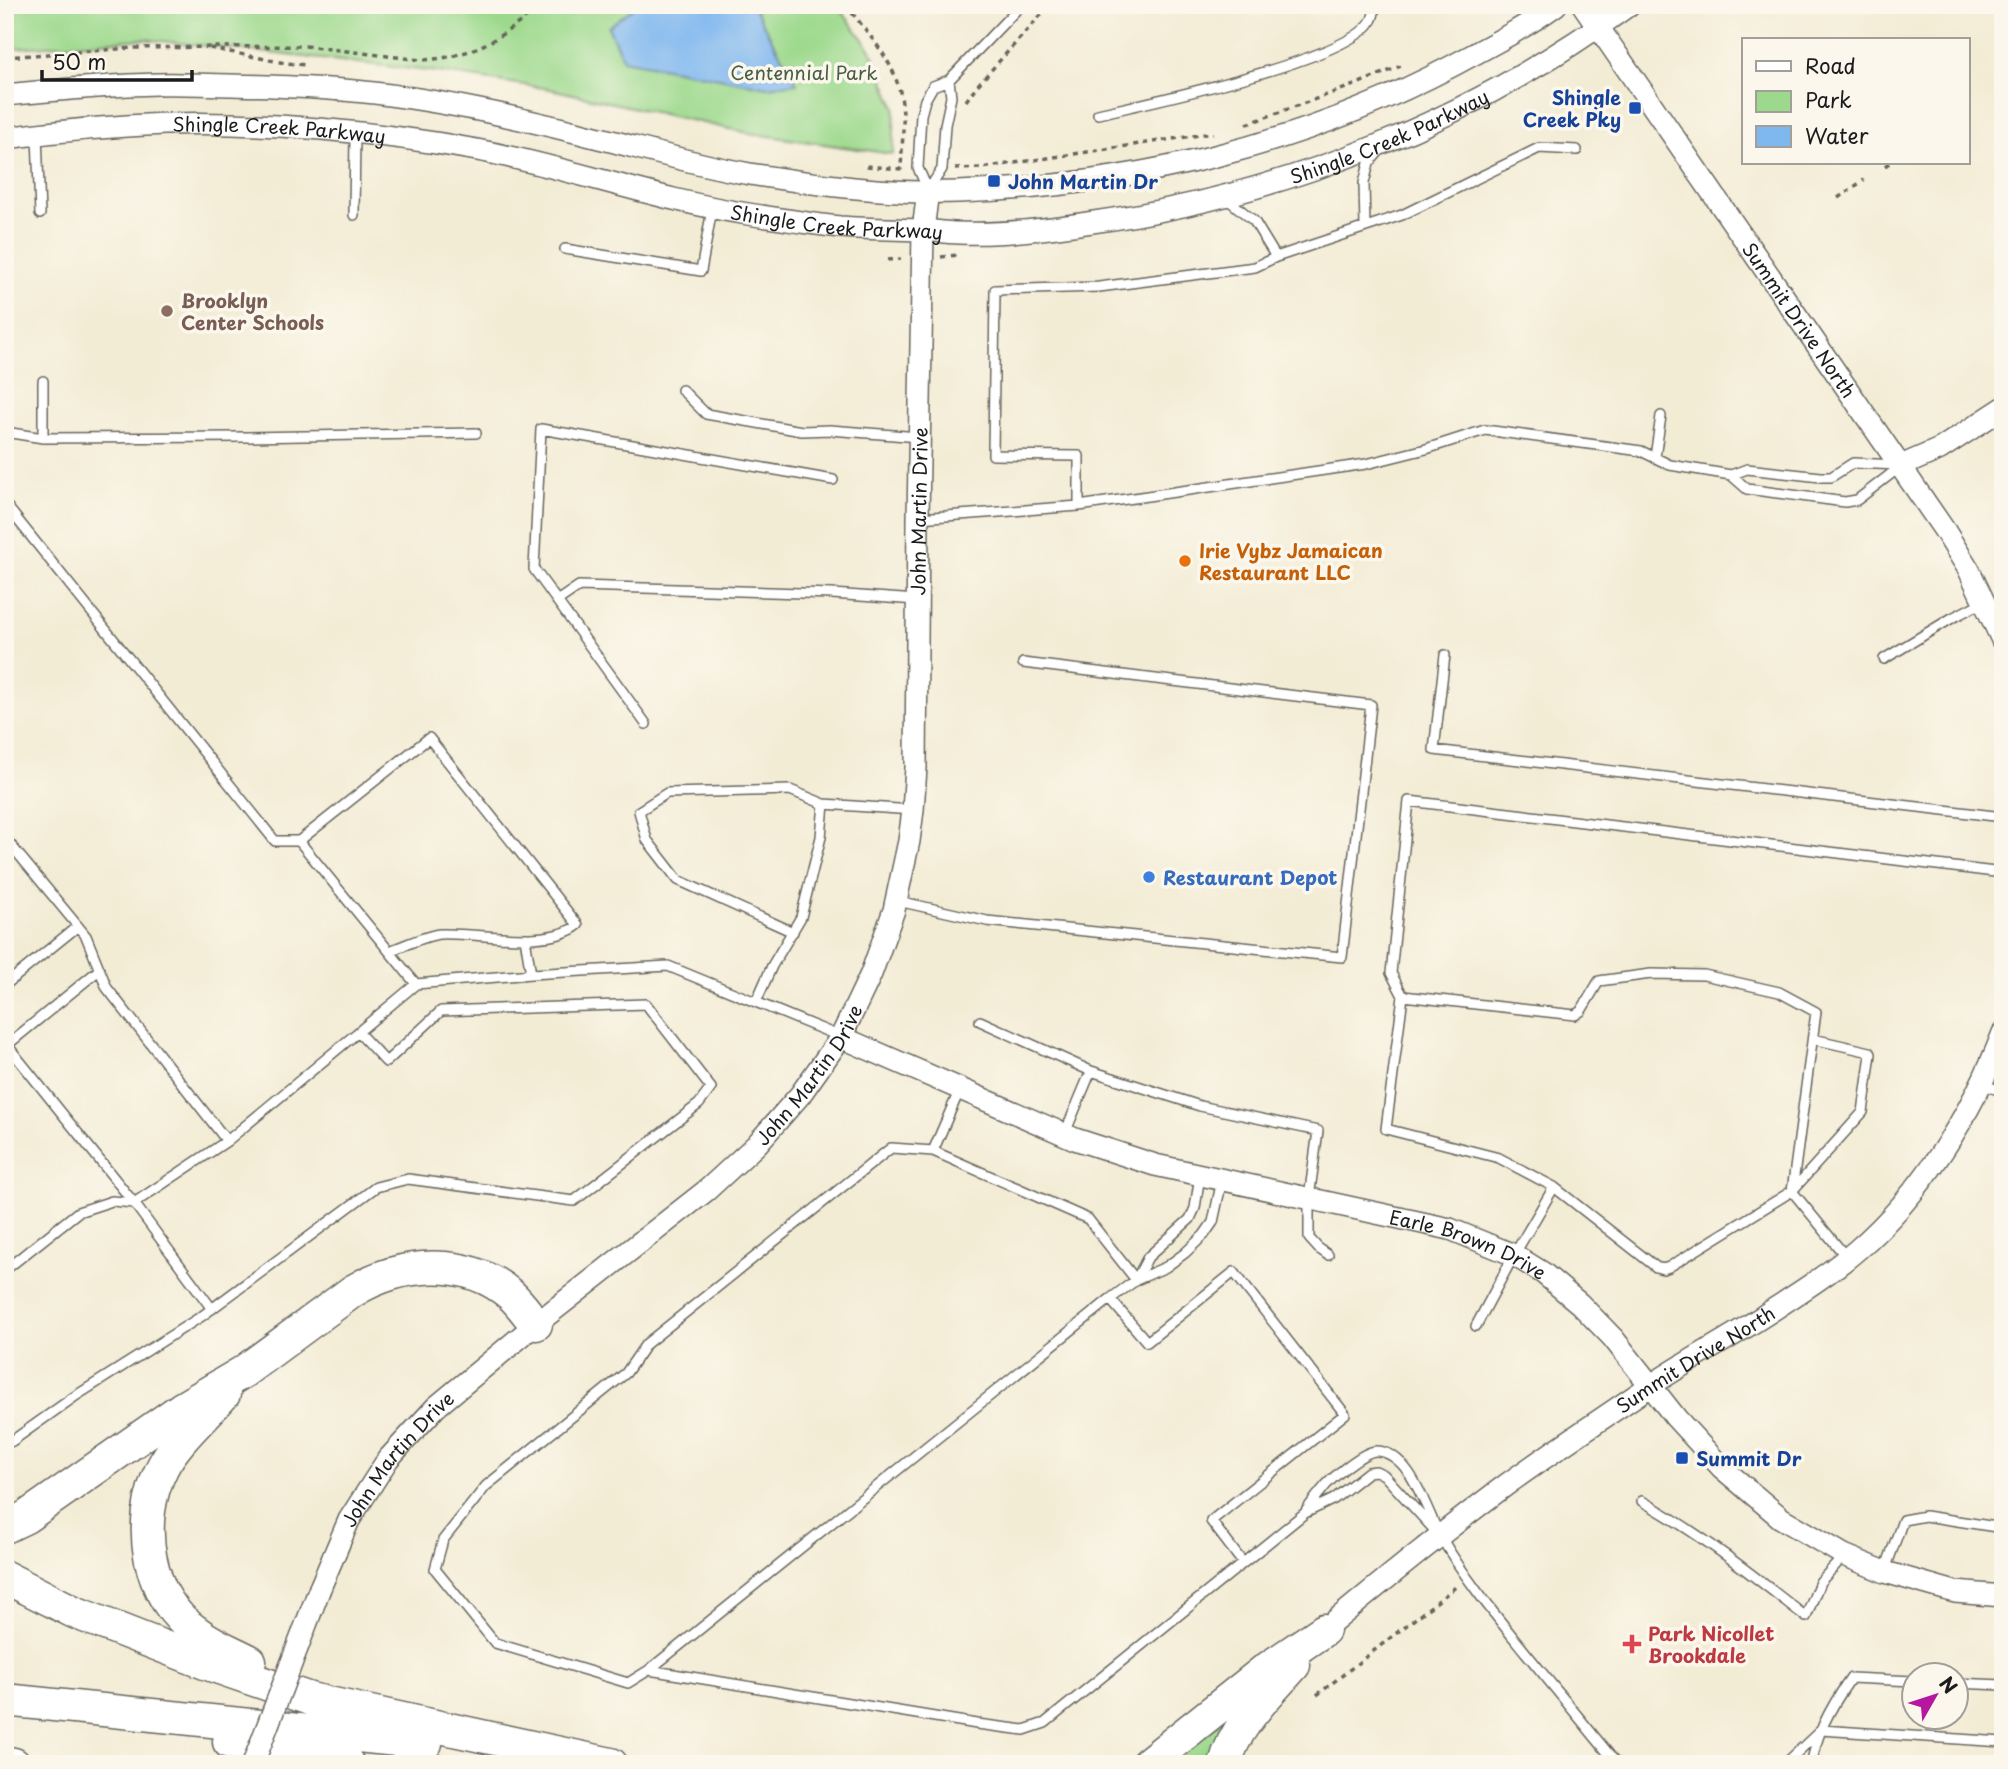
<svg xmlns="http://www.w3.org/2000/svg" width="2008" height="1769" viewBox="0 0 2008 1769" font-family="'Playpen Sans',sans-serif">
<rect width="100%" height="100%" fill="#fbf7ec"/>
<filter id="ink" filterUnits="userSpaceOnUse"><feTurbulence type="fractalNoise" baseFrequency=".0143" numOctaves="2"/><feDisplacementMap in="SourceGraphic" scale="14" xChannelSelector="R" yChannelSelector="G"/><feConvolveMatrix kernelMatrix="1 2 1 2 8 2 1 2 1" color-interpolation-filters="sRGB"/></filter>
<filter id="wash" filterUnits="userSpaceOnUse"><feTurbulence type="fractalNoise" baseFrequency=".00686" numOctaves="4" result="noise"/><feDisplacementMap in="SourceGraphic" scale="28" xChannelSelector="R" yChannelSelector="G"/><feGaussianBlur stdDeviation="1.57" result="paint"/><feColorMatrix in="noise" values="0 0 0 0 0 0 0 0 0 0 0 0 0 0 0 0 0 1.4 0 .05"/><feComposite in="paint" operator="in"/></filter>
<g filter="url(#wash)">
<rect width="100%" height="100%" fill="#f3ecd5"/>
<path fill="#9dd98d" stroke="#5c7a54" stroke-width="2" d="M5,5h832l34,45 24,57 -2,47 -145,-21 -198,-44 -112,-17 -295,-33 -138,10z
M1225,1719l-14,45h-52z"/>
<path fill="#7fb7ef" stroke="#4e6a86" stroke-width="2" d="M637,5h115l45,78 -30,4 -144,-27 -15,-33z"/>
</g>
<g filter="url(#ink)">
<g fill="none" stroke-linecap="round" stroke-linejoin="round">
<g stroke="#67655d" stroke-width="12">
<path id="service" d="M1098,114c48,-11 252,-54 273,-93 3,-4 3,-11 5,-16
M37,135l3,79
M929,189l13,-20 3,-44 6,-28 -2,-17
M928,190l-10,-22 3,-53 4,-15 8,-14 16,-6 72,-75
M1225,197l29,24 22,36
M354,215l1,-81
M1365,227l-1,-44 5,-20 11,-13
M565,249l136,22 11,-62
M43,381v57
M682,390l24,24 96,17 28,-1 89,7
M5,432l38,6 204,-1 229,-4
M1655,457l6,-41
M1731,475l16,-6 74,8h10l22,-14 46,2
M5,504l270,337h24
M1079,506v-50l-86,-1 2,-165 104,-3 156,-20 21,-10 126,-42 137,-67 38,2
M919,518l160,-12 287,-42 60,-15 59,-19 156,21 29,14 61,10 16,14 98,13 12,-2 43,-33
M557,601l22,-15 253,8 85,6
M1445,655l-11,95 569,67
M1884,659l68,-41 31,-16
M646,724l-112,-155 7,-140 292,51
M5,838l81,98 21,52 120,153 189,-157 115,-10 137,-8 173,71
M898,901l89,20 355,36 29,-252 -348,-42
M793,932l-115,-52 -31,-40 -8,-29 28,-18 123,-3 34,14 89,6
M525,938l6,36
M389,951c15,-5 37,-16 51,-17 38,-2 108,15 138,-9l-149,-187 -130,103 117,143
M5,985l73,-59
M1403,996l172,19 6,-4 18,-30 52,-7 53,1 75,17 37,20 -24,179 -123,76 -6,2 -7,-2 -102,-80
M756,1002l16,-36 29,-49 20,-80 3,-33
M980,1021l111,50 -26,62
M1813,1039l57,13 1,2 -8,58 -71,79 55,67
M1091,1071l109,35 118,25 -9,67v40l9,10 10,7
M1982,1084l21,8
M960,1089l-27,62 -42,-3 -245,196 -20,29 -140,113 -43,54 -8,29 60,74 133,40 21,-13 328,54 47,6 21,-7 260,-210 29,-14 34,-27 8,-1 8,4 55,60
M933,1151l155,68 48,61
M1222,1180l-9,42 -9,13 -19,18 -19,14 -30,13 -26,19 37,43 87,-70 111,142 -134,107 32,42
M5,1270l73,-58 34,-11 22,2 -127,-158 92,-75
M1136,1280l12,-23 42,-38 5,-11 5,-33
M212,1309l-78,-106 93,-62
M1476,1326l38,-71 40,-68 -55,-29 -113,-29 17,-133 -12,-23 18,-172 594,72
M5,1444l7,-3 62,-44 128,-81 174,-129 32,-8 166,22 125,-97 12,-16 -65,-84 -205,7 -55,51 -28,-30
M1642,1501c59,33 111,74 164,116l14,-35 23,-25
M1306,1511c5,-7 10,-14 16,-21 8,-11 42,-40 55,-39 35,2 49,61 64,86 24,42 55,79 85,116 30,37 61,74 91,111
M1885,1570l18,-50 22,-4 78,12
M649,1670l461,-371
M1955,1683l48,2
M1785,1764l36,-34 182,12
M1812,1764c3,-31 22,-62 39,-86l62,3"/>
</g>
<g stroke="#67655d" stroke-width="24">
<g id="tertiary">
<path id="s1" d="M1583,5l362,526 24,39 34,72"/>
<path d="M5,95c51,-5 102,-10 152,-11 24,-1 49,1 73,1 53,1 107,3 160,10 61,8 121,21 181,36 60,14 119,33 179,43 69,11 139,20 208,18 172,-6 342,-46 494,-126 35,-19 71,-37 104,-61"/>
<path id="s2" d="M5,138c53,-7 107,-12 160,-14 100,-3 214,8 312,26 91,17 179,50 271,64 31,5 62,10 92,13 28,2 57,2 85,3 11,1 22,3 34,3 44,2 90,-4 134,-11 193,-27 379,-102 536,-217"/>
<path d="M1901,466l39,-17 63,-41"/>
<path id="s3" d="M841,1037l234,102 80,26 295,64 64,26 29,18 37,31 33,34 63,80 45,49 60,51 63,37 41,17 70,20 48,4"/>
<path id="s4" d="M320,1588l29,-68 39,-61 48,-52 100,-83 171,-134 49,-45 44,-50 41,-58 30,-63 23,-64 15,-69 4,-31 3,-42 2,-250 5,-288 5,-39"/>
<path id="s5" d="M1324,1630c60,-50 120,-99 182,-145 44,-32 90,-62 135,-93 39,-27 81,-49 121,-75 32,-21 66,-42 95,-67 65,-56 116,-138 146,-217"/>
</g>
</g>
<g stroke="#67655d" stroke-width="35">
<path id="motorway" d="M224,1394c-19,22 -50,49 -62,74 -27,54 -16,130 36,165 16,12 35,19 52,28
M5,1527l21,-10 156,-109 61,-36 110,-81c48,-29 113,-35 158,4 9,8 17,20 25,29
M5,1577l69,35 131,51 105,36 301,65
M5,1700l421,43
M229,1742l119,22
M5,1762l9,2
M1147,1764l118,-94 59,-40
M1225,1764c10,-39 43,-69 69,-99"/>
</g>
<path stroke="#67655d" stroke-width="3.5" stroke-dasharray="5 5" stroke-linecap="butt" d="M846,5c18,24 42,49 51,77 10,27 5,58 4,87l-35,-3
M210,48l75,15 20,2
M5,57l127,-9 173,-2 116,14c52,-2 82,-24 121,-55
M966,101l9,-13 75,-83
M1247,124l110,-40 44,-18
M1885,166l4,-3
M955,169l27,-1 231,-35
M1838,198l26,-18
M941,257l16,-2
M888,260l13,-1
M1317,1695l140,-109"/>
<use href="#service" stroke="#fff" stroke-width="9"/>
<use href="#tertiary" stroke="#fff" stroke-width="21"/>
<use href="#motorway" stroke="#fff" stroke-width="32"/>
<g stroke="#67655d" stroke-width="24" stroke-linecap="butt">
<path id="tertiary-bridge" d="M253,1764l67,-176"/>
</g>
<use href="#tertiary-bridge" stroke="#fff" stroke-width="21"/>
</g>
</g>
<g fill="#1a4fb4" stroke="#fbf7ec" stroke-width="2.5">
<rect x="1628" y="101" width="14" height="14" rx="3.5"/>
<rect x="987" y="174" width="14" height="14" rx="3.5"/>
<rect x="1675" y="1451" width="14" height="14" rx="3.5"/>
</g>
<circle fill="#8d6e63" stroke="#fbf7ec" stroke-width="2.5" cx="167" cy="311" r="7"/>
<circle fill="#e8710a" stroke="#fbf7ec" stroke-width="2.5" cx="1185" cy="561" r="7"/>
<circle fill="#3f7fe0" stroke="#fbf7ec" stroke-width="2.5" cx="1149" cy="877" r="7"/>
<path fill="#e0444e" stroke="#fbf7ec" stroke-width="2.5" d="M1628.5 1633.5h7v7h7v7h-7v7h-7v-7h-7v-7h7z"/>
<g text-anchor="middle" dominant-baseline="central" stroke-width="7" stroke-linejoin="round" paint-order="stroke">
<g font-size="19" fill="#495e44" stroke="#fbf7ec">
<text x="804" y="72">Centennial Park</text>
</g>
<g font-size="19" font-weight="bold" fill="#164399" stroke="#fbf7ec" text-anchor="start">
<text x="1621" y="97" text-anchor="end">Shingle<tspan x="1621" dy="22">Creek Pky</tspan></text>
<text x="1008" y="181">John Martin Dr</text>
<text x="1696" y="1458">Summit Dr</text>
</g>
<g font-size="19" fill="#1c1c1c" stroke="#fbf7ec">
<text stroke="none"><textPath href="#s2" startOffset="275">Shingle Creek Parkway</textPath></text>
<text stroke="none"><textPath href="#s2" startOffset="1409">Shingle Creek Parkway</textPath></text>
<text stroke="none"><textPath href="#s2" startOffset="842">Shingle Creek Parkway</textPath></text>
<text stroke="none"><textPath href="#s1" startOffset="382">Summit Drive North</textPath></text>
<text stroke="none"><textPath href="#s4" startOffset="1307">John Martin Drive</textPath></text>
<text stroke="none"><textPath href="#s4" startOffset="719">John Martin Drive</textPath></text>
<text stroke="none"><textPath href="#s3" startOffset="663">Earle Brown Drive</textPath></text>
<text stroke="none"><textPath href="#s5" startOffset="460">Summit Drive North</textPath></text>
<text stroke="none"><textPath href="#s4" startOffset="152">John Martin Drive</textPath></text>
</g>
<g font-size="19" font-weight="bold" fill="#785e54" stroke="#fbf7ec" text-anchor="start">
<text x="181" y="300">Brooklyn<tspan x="181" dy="22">Center Schools</tspan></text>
</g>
<g font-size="19" font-weight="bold" fill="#c56008" stroke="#fbf7ec" text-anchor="start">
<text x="1199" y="550">Irie Vybz Jamaican<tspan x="1199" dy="22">Restaurant LLC</tspan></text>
</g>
<g font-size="19" font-weight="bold" fill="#366cbe" stroke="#fbf7ec" text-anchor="start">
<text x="1163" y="877">Restaurant Depot</text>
</g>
<g font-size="19" font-weight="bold" fill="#be3a42" stroke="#fbf7ec" text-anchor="start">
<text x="1648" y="1633">Park Nicollet<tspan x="1648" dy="22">Brookdale</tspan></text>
</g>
</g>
<rect width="2008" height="1769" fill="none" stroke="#fbf7ec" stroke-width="28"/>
<rect x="1742" y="38" width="228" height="126" fill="#fbf7ec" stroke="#a29f99" stroke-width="2"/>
<rect x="1756" y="61" width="35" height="10" fill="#ffffff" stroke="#a29f99" stroke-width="2"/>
<text x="1805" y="74" font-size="21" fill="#1c1c1c">Road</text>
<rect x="1756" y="91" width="35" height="21" fill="#9dd98d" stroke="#a29f99" stroke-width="2"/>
<text x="1805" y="108" font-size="21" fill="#1c1c1c">Park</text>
<rect x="1756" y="126" width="35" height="21" fill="#7fb7ef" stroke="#a29f99" stroke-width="2"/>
<text x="1805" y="144" font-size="21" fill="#1c1c1c">Water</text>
<g transform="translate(1935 1696) rotate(51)"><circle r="33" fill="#fbf7ec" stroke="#a29f99" stroke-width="2"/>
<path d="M0-5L12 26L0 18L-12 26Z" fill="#b5179e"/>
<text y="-10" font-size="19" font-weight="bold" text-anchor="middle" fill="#1c1c1c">N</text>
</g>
<path d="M42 70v10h150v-10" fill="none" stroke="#1c1c1c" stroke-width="3.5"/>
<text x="52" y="70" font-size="21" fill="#1c1c1c" stroke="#fbf7ec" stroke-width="5" paint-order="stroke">50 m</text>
</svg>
